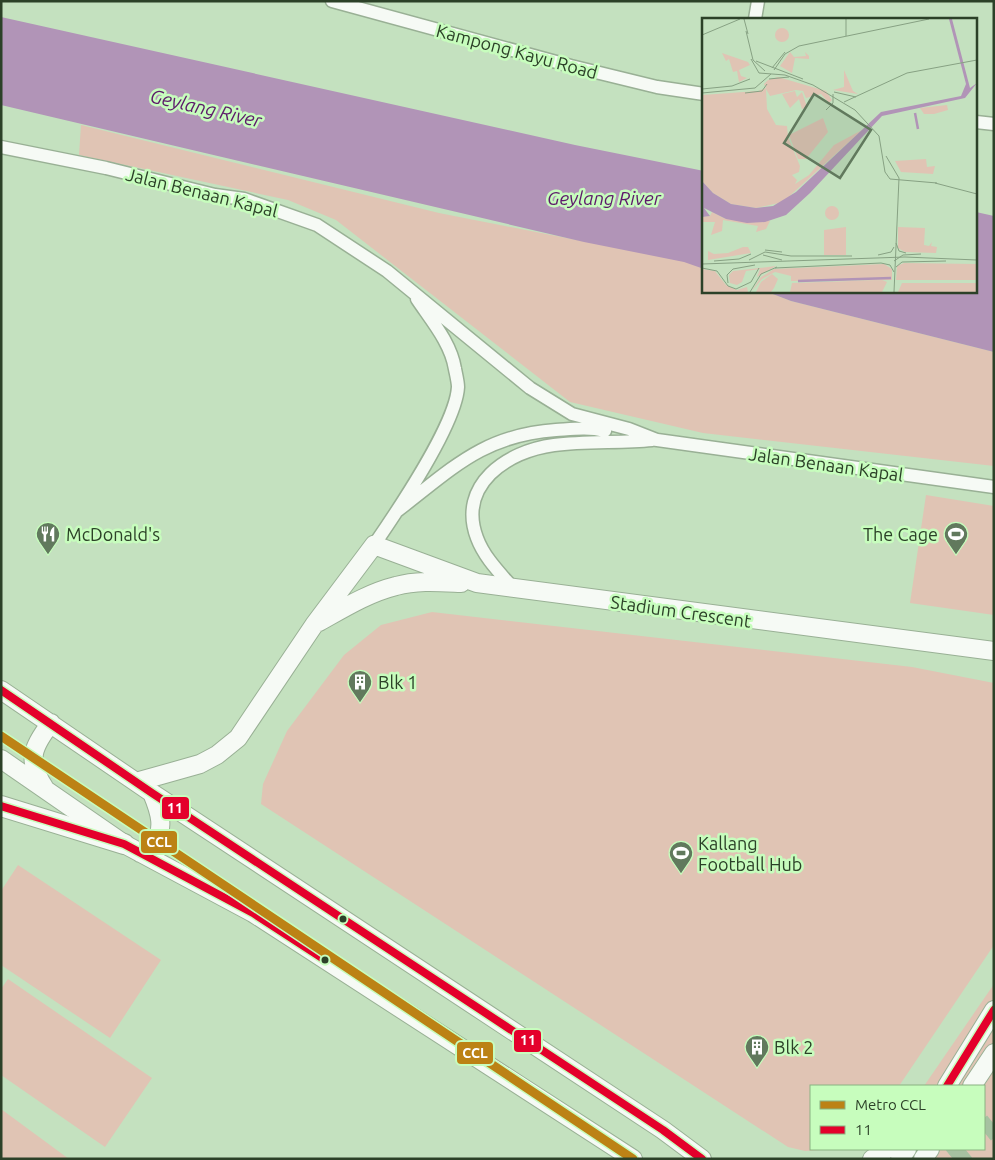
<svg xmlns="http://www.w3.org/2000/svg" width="995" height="1160" viewBox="0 0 995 1160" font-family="Ubuntu,sans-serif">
<rect width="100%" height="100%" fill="#c4e1bf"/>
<path fill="#e0c4b4" d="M81,125l358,88 245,48 20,8v22h61l26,10 203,51v114l-291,-33 -133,-31 -234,-182 -48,-20 -209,-45z
M926,495l68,11v109l-84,-12z
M432,612l480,55 82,16v262l-95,141h-88v63h25l-31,2 -17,-4 -527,-343 2,-20 24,-53 57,-76 37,-30z
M18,865l143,95 -51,78 -109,-73v-74z
M8,979l144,99 -47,69 -104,-72v-86z
M994,984v175h-128l13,-10h105v-63h-60z
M1,1109l68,50h-68z"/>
<path fill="#b194b7" d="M1,17l574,128 129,26v98l-20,-7 -100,-20 -583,-137z
M976,212l18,4v136l-203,-51 -26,-10h211z"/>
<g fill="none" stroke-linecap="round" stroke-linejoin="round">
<path stroke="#a6c1a1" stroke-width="22" stroke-dasharray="22 11" stroke-linecap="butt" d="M984,1132l10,-8
M953,1159l12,-10"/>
<g stroke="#99b095" stroke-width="15">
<path id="street" d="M332,1l239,65 86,21 47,7
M755,19l3,-18
M976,122l18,2
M1,147l105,21 109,27 29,4 73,26 70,46 143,117 42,26 57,15 28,11
M650,439l344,48
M397,511c55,-42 86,-76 159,-81 17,-1 32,-3 49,1
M374,545c22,-32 82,-121 84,-158 0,-5 -2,-13 -3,-18 -4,-26 -24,-49 -38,-70
M512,587c-13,-15 -28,-30 -35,-49 -20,-53 30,-87 77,-93 32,-4 66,-2 98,-5"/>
</g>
<g stroke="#99b095" stroke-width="20">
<path id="secondary" d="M319,622c25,-14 49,-29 77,-36 21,-6 44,-4 65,-3
M1,690l151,103 511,337 39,29
M1,759l123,85 129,69 380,246
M136,782l64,-18 17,-9 21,-17 76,-113 60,-80 103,38 517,68
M44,787c-18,-27 -11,-41 7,-64
M140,853l12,-5c14,-18 8,-36 0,-55
M947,1086l47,-76
M972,1086l22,-33
M872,1159l15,-10
M900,1159l7,-10
M923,1159l7,-10"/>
</g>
<g stroke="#99b095" stroke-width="22">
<path id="primary" d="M1,806l123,38"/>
</g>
<use href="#street" stroke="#f6faf5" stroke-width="12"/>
<use href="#secondary" stroke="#f6faf5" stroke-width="18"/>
<use href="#primary" stroke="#f6faf5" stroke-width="20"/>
<g stroke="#c7fdbd" stroke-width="11">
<path id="bus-1" d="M1,690l151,103 511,337 39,29
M1,806l123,38 129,69 72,47
M947,1086l47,-76"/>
</g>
<use href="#bus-1" stroke="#e4002b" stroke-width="8"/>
<g stroke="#c7fdbd" stroke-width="12">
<path id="metro-1" d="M1,736l632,423"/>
</g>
<use href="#metro-1" stroke="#bc8215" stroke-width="9"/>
</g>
<defs>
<g id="restaurant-pin" transform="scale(1.25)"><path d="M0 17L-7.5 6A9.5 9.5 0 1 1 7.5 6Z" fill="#61795d" stroke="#c7fdbd"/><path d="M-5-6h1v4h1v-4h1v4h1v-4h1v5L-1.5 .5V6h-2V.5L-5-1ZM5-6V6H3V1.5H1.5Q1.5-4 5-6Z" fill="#fff"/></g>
<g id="stadium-pin" transform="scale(1.25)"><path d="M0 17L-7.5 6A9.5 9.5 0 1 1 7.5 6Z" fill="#61795d" stroke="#c7fdbd"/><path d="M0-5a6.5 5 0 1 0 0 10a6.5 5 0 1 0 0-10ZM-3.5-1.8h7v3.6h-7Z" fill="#fff"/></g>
<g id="building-pin" transform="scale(1.25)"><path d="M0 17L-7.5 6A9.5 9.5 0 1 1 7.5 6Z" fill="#61795d" stroke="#c7fdbd"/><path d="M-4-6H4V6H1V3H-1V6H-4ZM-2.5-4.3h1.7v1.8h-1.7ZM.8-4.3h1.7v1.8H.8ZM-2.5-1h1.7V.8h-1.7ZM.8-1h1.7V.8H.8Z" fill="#fff"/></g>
</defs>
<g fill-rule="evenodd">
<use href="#restaurant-pin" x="48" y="534"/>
<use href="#stadium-pin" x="956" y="534"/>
<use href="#building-pin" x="360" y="682"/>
<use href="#stadium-pin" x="681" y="853"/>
<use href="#building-pin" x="757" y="1047"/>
</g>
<g fill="#2c4128" stroke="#c7fdbd" stroke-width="2">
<circle cx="343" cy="919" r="4.5"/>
<circle cx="325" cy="960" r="4.5"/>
</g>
<g text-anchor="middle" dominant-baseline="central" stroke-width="5" stroke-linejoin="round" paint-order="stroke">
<g font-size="18" fill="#2c4128" stroke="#c7fdbd">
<text transform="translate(517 51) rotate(15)">Kampong Kayu Road</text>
<text transform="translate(202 192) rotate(14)">Jalan Benaan Kapal</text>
<text transform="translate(826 464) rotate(8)">Jalan Benaan Kapal</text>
<text transform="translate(681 611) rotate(8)">Stadium Crescent</text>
</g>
<g font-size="18" fill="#2c4128" stroke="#c7fdbd" text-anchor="start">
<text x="66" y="534">McDonald's</text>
<text x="938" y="534" text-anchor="end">The Cage</text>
<text x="378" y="682">Blk 1</text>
<text x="698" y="843">Kallang<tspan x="698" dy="21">Football Hub</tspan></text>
<text x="774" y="1047">Blk 2</text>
</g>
<g font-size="19" font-style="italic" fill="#5d1a6a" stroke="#c7fdbd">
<text transform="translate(206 108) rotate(13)">Geylang River</text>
<text x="604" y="198">Geylang River</text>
</g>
</g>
<g transform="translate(702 18)">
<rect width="275" height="275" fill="#c4e1bf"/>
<path d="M73 17a7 7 0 1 1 14 0a7 7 0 1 1-14 0ZM88,34l4,5 12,-1 -1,-4 4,4v3l-14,-1 -3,15 -12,-7zM20,35l26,9 2,3 -11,5 2,6 6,2 -8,4 -2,-11 -4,1 -4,-13 -3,2zM142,52l9,21 5,3 -25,-4 11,-3zM76,59l48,14 6,9 -3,3 -8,-9 -15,4 -3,-7 -7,-1 -26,6 -4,-7 1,20 9,16 11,1 1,11 12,29 -1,6 -7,3 5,5 -2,4 14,-9 25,-30 28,-15 -79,72 -27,6 -25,-4 -18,-11 -11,-12v-86l56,-4 8,-3 -2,-4 4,-4zM93,73l2,6 5,-5 5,15 -5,2 -3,-10 -9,9 -8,-14zM245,87l1,5 -14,4h-10l-4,-6zM121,100l5,14 -22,27h-8l-9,-24zM224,141l1,8 8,-1 -2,8 -32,-2 -6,-11zM123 195a7 7 0 1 1 14 0a7 7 0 1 1-14 0ZM10,194l14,7 44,2 -4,8 -10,3 2,-6 -35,-6 -1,11 -11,4 4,-13h-13v-5l8,-1zM144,209v28h-22v-25zM196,209l27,1 -1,17 5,1 3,-4 -1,4 6,1 -1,6 -31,-1 -7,-4zM41,229h5l3,6 -43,7v-9l6,3 14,-1zM202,245l73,1v16h-81l1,-14zM182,246l8,5v11l-101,1v-5l-16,-4 -13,7 -11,13 10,-15 13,-8zM74,248l-19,11 3,-8 -14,2 -4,11 -5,3 -7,-2 -1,-8 4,-4zM0,251l13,2 11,14 11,5 10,-3 1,5h-45zM70,256l6,5 -4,9 -3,4h-15l5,-10zM180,262l5,2 -5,10h-92l2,-9zM200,265h75v9h-79z" fill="#e0c4b4"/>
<path d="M247,1h3l18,69 7,-5 -12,15 -83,18 -72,77 -24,22 -21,7 -18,1 -21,-4 -22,-11 6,8 -8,1v-36l11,12 18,11 25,4 17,-2 23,-14 85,-80 80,-16 5,-12z" fill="#b194b7"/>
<path fill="none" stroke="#b194b7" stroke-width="2.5" d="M213,95l3,16M96,263l93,-3"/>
<path fill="none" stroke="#87a183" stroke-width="1" d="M42,1l4,15M144,1v17M44,13l7,29 12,11M0,17l38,-16M49,41l8,14 26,2 28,10 42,25 24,26 6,36 5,7 47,4M54,43l47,18M70,50l13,-16M72,52l11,-16 14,-8 130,-27M67,61l20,-2M0,71l30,-3 18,-7M132,74l22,5M0,75l53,-5 16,-14M43,75l17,-2 5,-7M142,84l63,-29 70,-13M124,92l7,-7v-9M184,138l13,22 -5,114M233,165l42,11M194,225l3,8 7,2M63,232l17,2M61,237l19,5M176,237l13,-3 3,-5M47,242l16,-8 26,4h61M12,243l25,-2 12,-5M192,243l9,-6 18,-1M0,246l203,-7 72,3M194,249l6,-5 44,-1M0,250l15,3 11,15 8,3 15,-7 8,-14M73,250l106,-5 9,2 4,7M26,265l-1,-8 6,-6 22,-4M48,274l11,-18 16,-7"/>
<path fill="#61795d" fill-opacity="0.15" stroke="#61795d" stroke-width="2.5" d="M112,76l57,36 -31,48 -56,-35z"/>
<rect width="275" height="275" fill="none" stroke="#2c4128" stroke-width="2.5"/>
</g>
<g stroke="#c7fdbd" stroke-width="2">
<rect x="161" y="796" width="29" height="24" rx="5" fill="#e4002b"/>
<rect x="140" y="830" width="38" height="24" rx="5" fill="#bc8215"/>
<rect x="513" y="1029" width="29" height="24" rx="5" fill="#e4002b"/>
<rect x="456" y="1041" width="38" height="24" rx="5" fill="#bc8215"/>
</g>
<g font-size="14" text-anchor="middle" font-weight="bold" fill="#fff">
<text x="175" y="813">11</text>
<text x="159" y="847">CCL</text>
<text x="528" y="1045">11</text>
<text x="475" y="1058">CCL</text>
</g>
<rect width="995" height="1160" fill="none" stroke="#2c4128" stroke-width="5"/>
<rect x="810" y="1085" width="175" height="65" fill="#c7fdbd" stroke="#89b281"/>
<rect x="820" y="1101" width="25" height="8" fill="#bc8215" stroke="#89b281"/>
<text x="855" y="1110" font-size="15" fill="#2c4128">Metro CCL</text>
<rect x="820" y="1126" width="25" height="8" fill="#e4002b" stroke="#89b281"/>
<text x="855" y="1135" font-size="15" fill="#2c4128">11</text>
</svg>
